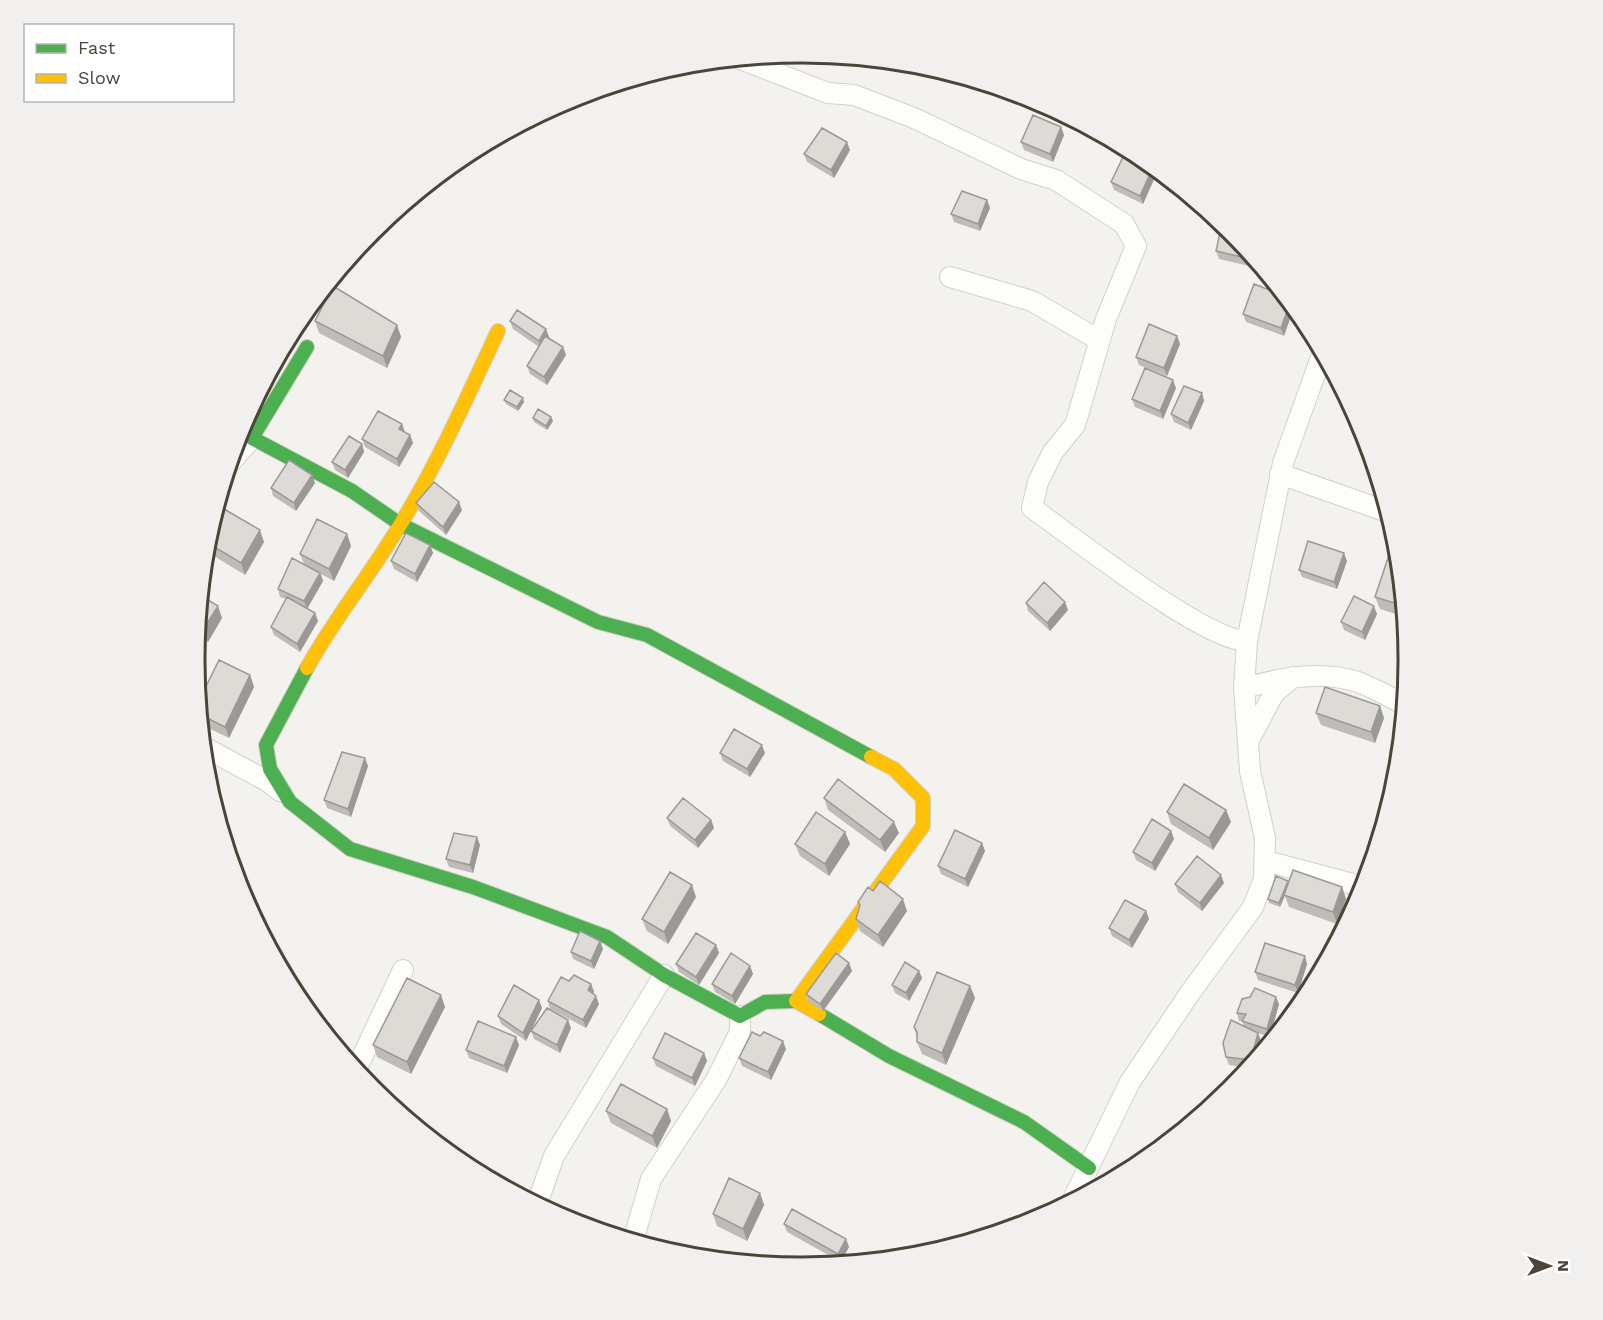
<svg xmlns="http://www.w3.org/2000/svg" width="1603" height="1320" viewBox="0 0 1603 1320" font-family="'Work Sans',sans-serif">
<rect width="100%" height="100%" fill="#f4f2ee"/>
<g fill="none" stroke-linecap="round" stroke-linejoin="round">
<g stroke="#d2d0cb" stroke-width="22">
<path id="street" d="M740,59l88,34 26,2 60,23 107,51 35,11 68,44 12,22 -30,73 -31,106 -22,27 -15,30 -6,26c40,28 174,134 215,133
M950,277l82,24 67,39
M229,464l23,-26 -5,-11 -5,-3
M1280,474l108,38
M1244,688c38,-10 76,-18 114,-6 16,6 32,15 47,23
M1249,740l25,-47 19,-16
M202,746l65,35 13,10
M1266,861l98,26
M356,1070l47,-100
M1072,1201l58,-119 60,-89 63,-86 11,-28 1,-41 -15,-67 -6,-83 3,-47 36,-178 40,-111
M537,1204l17,-48 110,-181
M633,1241l18,-62 65,-99 24,-48v-16"/>
</g>
<g stroke="#d3cfc5" stroke-width="16">
<path id="fast" d="M307,347l-55,91 100,53 48,33 198,98 49,13 224,122
M307,668l-41,77 4,24 20,33 60,47 123,38 134,50 57,38 76,41 25,-14 31,-1
M819,1014l70,42 135,66 65,46"/>
</g>
<g stroke="#d3cfc5" stroke-width="16">
<path id="slow" d="M307,668c29,-53 69,-100 99,-153 35,-59 63,-122 92,-184
M819,1014l-23,-13 127,-175v-28l-29,-29 -23,-12"/>
</g>
<use href="#street" stroke="#fdfdfc" stroke-width="20"/>
<use href="#fast" stroke="#4caf50" stroke-width="14"/>
<use href="#slow" stroke="#ffc107" stroke-width="14"/>
</g>
<path fill="#bfbcb8" d="M1061,127l3,8 -11,27 -29,-12 -3,-8z
M850,150l-16,28 -27,-16 -3,-8z
M1153,167l3,8 -13,29 -29,-14 -3,-8z
M987,200l3,8 -10,23 -26,-9 -3,-8z
M1216,251l35,4 -2,11 -30,-7z
M1285,296l-1,40 -38,-14 -3,-8z
M315,321l82,4 4,12 -14,31 -68,-35z
M510,321l36,8 3,8 -1,1 15,9 3,8 -19,30 -17,-11 -3,-8 12,-19 -26,-18z
M1177,336l3,8 -13,32 -28,-11 -3,-8z
M1176,388l-13,31 -28,-12 -3,-8z
M1202,393l2,8 -13,29 -17,-8 -3,-8z
M504,400l20,2 -6,9 -12,-7z
M551,417l2,4 -6,9 -13,-8 -1,-4z
M404,432l6,3 3,8 -14,24 -34,-20 -3,-8z
M362,444l2,8 -16,26 -13,-8 -3,-8z
M312,475l3,8 -19,28 -23,-15 -2,-8z
M416,503l46,7 -16,25 -27,-24z
M347,534l4,12 -17,35 -13,-7 2,7 -16,28 8,4 3,8 -18,31 -26,-17 -3,-8 15,-28 -6,-2 -2,-8 26,-25 -4,-10z
M207,538l57,4 -19,33 -36,-22 -3,-10z
M1397,542l8,75 -25,-8 -5,-12z
M430,545l3,8 -16,29 -23,-13 -3,-8z
M1347,561l-10,28 -35,-12 -3,-7z
M200,595l22,23 -14,24 -12,-6z
M1026,603l42,7 -18,21 -22,-20z
M1377,614l-12,26 -21,-10 -3,-8z
M250,675l4,12 -25,51 -29,-14 -2,-21z
M1380,706l4,12 -9,25 -54,-18 -5,-12z
M720,753h45l-15,24 -27,-16z
M368,766l-17,51 -24,-9 -3,-8z
M824,798l75,35 -14,19 -57,-42z
M1226,810l5,12 -18,28 -42,-26 -4,-12z
M667,818l44,2 3,8 -16,20 -28,-22z
M1171,831l3,8 -19,32 -19,-11 -3,-8z
M845,832l5,12 -21,32 -29,-20 -5,-12z
M982,843l3,8 -17,36 -27,-13 -3,-8z
M480,845l-7,28 -24,-6 -3,-8z
M1288,881v2l54,4 4,12 -9,25 -48,-17 -4,-11 -5,11 -11,-4 -1,-4z
M1224,883l-22,28 -24,-19 -3,-8z
M696,897l-28,47 -21,-13 -5,-12z
M858,902l49,9 -24,36 -23,-16 -4,-12 4,-11z
M1146,911l3,8 -17,29 -20,-12 -3,-8z
M600,941l3,8 -9,20 -21,-10 -2,-7z
M716,945l3,8 -20,32 -20,-13 -3,-8z
M849,963l3,8 -29,40 -14,-9 -3,-8z
M1307,964l-9,29 -40,-13 -3,-8z
M750,966l3,8 -18,30 -20,-12 -3,-8z
M919,971l3,7 -13,23 -14,-8 -3,-8z
M569,981l22,3 3,8 -1,1 6,11 -13,24 -36,-19 -2,-8z
M970,986l5,12 -29,67 -24,-11 -5,-12v-5l-3,-10z
M1279,1004l-9,33 -12,-4 3,8 -5,18 -7,9 -20,-3 -3,-8 18,-31 -2,-5h-3l-2,-8z
M445,1007l-34,67 -34,-17 -4,-12z
M542,1008l-16,33 -25,-17 -3,-8z
M571,1028l-11,25 -26,-14 -3,-8z
M760,1036l26,13 -15,31 -29,-14 -3,-8z
M519,1045l-12,28 -38,-15 -3,-8z
M704,1053l3,8 -12,25 -39,-20 -3,-8z
M667,1109l4,12 -14,27 -46,-25 -5,-12z
M760,1193l4,12 -17,36 -30,-15 -4,-12z
M784,1224l62,15 3,8 -8,15 -54,-30z"/>
<path fill="#9b9996" d="M1061,127l3,8 -11,27 -3,-8z
M847,142l3,8 -16,28 -3,-8z
M1153,167l3,8 -13,29 -3,-8z
M987,200l3,8 -10,23 -2,-7z
M1248,250l3,5 -2,11 -3,-8z
M1290,303l4,5 -10,28 -3,-8z
M397,325l4,12 -14,31 -4,-12z
M546,329l3,8 -7,12 -3,-8z
M1177,336l3,8 -13,32 -3,-8z
M563,347l3,8 -19,30 -3,-8z
M1173,380l3,8 -13,31 -3,-8z
M1202,393l2,8 -13,29 -3,-7z
M523,398l1,4 -6,9 -1,-4z
M551,417l2,4 -6,9 -1,-4z
M402,424l3,8 -6,-3z
M410,435l3,8 -14,24 -2,-8z
M362,444l2,8 -16,26 -3,-8z
M312,475l3,8 -19,28 -2,-8z
M459,502l3,8 -16,25 -3,-8z
M260,530l4,12 -19,33 -4,-12z
M347,534l4,12 -17,35 -5,-12z
M430,545l3,8 -16,29 -2,-8z
M1344,553l3,8 -10,28 -3,-7z
M320,573l3,8 -16,28 -3,-8z
M1065,602l3,8 -18,21 -3,-8z
M218,606l4,12 -14,24 -5,-12z
M1374,606l3,8 -12,26 -3,-8z
M315,613l3,8 -18,31 -3,-8z
M250,675l4,12 -25,51 -4,-11z
M1380,706l4,12 -9,25 -4,-11z
M762,745l3,8 -15,24 -3,-8z
M365,758l3,8 -17,51 -3,-8z
M1226,810l5,12 -18,28 -4,-12z
M711,820l3,8 -16,20 -3,-8z
M894,822l5,11 -14,19 -5,-12z
M1171,831l3,8 -19,32 -3,-8z
M845,832l5,12 -21,32 -4,-12z
M477,837l3,8 -7,28 -3,-8z
M982,843l3,8 -17,36 -3,-8z
M1221,875l3,8 -22,28 -2,-8z
M1288,881l1,4 -9,22 -1,-4z
M692,885l4,12 -28,47 -4,-12z
M1342,887l4,12 -9,25 -4,-12z
M903,899l4,12 -24,36 -5,-12z
M1146,911l3,8 -17,29 -3,-8z
M600,941l3,8 -9,20 -3,-8z
M716,945l3,8 -20,32 -3,-8z
M1305,956l2,8 -9,29 -3,-8z
M849,963l3,8 -29,40 -3,-7z
M750,966l3,8 -18,30 -3,-8z
M919,971l3,7 -13,23 -3,-8z
M591,984l3,8 -3,5 -3,-7z
M970,986l5,12 -29,67 -4,-12z
M441,995l4,12 -34,67 -4,-12z
M596,996l3,8 -13,24 -3,-8z
M1276,997l3,7 -9,33 -3,-8z
M539,1000l3,8 -16,33 -3,-8z
M568,1020l3,8 -11,25 -3,-8z
M1258,1033l3,8 -5,18 -4,5 -1,-4z
M516,1037l3,8 -12,28 -3,-7z
M783,1041l3,8 -15,31 -3,-8z
M704,1053l3,8 -12,25 -3,-8z
M667,1109l4,12 -14,27 -5,-12z
M760,1193l4,12 -17,36 -4,-12z
M846,1239l3,8 -8,15 -3,-8z"/>
<path fill="#dedbd6" stroke="#9b9996" stroke-width="1.5" d="M1033,115l28,12 -11,27 -29,-12z
M822,128l25,14 -16,28 -27,-16z
M1125,153l28,14 -13,29 -29,-14z
M962,191l25,9 -9,24 -27,-10z
M1222,223l9,8 17,19 -2,8 -30,-7z
M1254,284l31,12 5,7 -9,25 -38,-14z
M333,286l64,39 -14,31 -68,-35z
M517,310l29,19 -7,12 -29,-20z
M1149,324l28,12 -13,32 -28,-11z
M545,336l18,11 -19,30 -17,-11z
M1145,368l28,12 -13,31 -28,-12z
M1184,386l18,7 -14,30 -17,-9z
M510,390l13,8 -6,9 -13,-7z
M538,409l13,8 -5,9 -13,-8z
M378,411l24,13 -3,5 11,6 -13,24 -35,-20z
M349,436l13,8 -17,26 -13,-8z
M289,460l23,15 -18,28 -23,-15z
M434,482l25,20 -16,25 -27,-24z
M224,509l36,21 -19,33 -35,-21 1,-4z
M317,519l30,15 -18,35 -29,-15z
M406,533l24,12 -15,29 -24,-13z
M1394,540l3,2 7,64 -29,-9z
M1308,541l36,12 -10,29 -35,-12z
M292,558l28,15 -16,28 -26,-12z
M1044,582l21,20 -18,21 -21,-20z
M200,595l18,11 -15,24 -6,-3z
M1354,596l20,10 -12,26 -21,-10z
M287,597l28,16 -18,31 -26,-17z
M219,660l31,15 -25,52 -26,-13 -1,-11z
M1325,687l55,19 -9,26 -55,-19z
M734,729l28,16 -15,24 -27,-16z
M342,752l23,6 -17,51 -24,-9z
M838,779l56,43 -14,18 -56,-42z
M1184,784l42,26 -17,28 -42,-26z
M683,798l28,22 -16,20 -28,-22z
M816,812l29,20 -20,32 -30,-20z
M1152,819l19,12 -19,32 -19,-11z
M955,830l27,13 -17,36 -27,-13z
M454,833l23,4 -7,28 -24,-6z
M1197,856l24,19 -21,28 -25,-19z
M1293,870l49,17 -9,25 -49,-17z
M670,872l22,13 -28,47 -22,-13z
M1276,876l12,5 -9,22 -11,-4z
M880,881l23,18 -25,36 -22,-16 4,-14 -2,-3 10,-15 5,4z
M1125,900l21,11 -17,29 -20,-12z
M580,931l20,10 -9,20 -20,-9z
M696,933l20,12 -20,32 -20,-13z
M1265,943l40,13 -10,29 -40,-13z
M731,953l19,13 -18,30 -20,-12z
M836,953l13,10 -29,41 -14,-10z
M905,962l14,9 -13,22 -14,-8z
M937,972l33,14 -28,67 -25,-11v-10l-3,-5z
M574,975l17,9 -3,6 8,6 -13,24 -35,-19 13,-24 8,4z
M407,978l34,17 -34,67 -34,-17z
M514,985l25,15 -16,33 -25,-17z
M1255,988l21,9 -9,32 -25,-8 4,-7 -9,-1 5,-14 8,-2z
M1292,1002l9,3 -28,34 -2,-1z
M547,1008l21,12 -11,25 -26,-14z
M1231,1020l27,13 -7,27 -25,-3 -3,-14z
M478,1021l38,16 -12,29 -38,-16z
M752,1032l8,4 4,-4 19,9 -15,31 -29,-14z
M665,1033l39,20 -12,25 -39,-20z
M621,1084l46,25 -15,27 -46,-25z
M1188,1118l5,3 -15,12z
M729,1178l31,15 -17,36 -30,-15z
M792,1209l54,30 -8,15 -54,-30z"/>
<path d="M0 0H1603V1320H0ZM801 63H802A596 596 0 0 1 1398 659V661A596 596 0 0 1 802 1257H801A596 596 0 0 1 205 661V659A596 596 0 0 1 801 63Z" fill="#f1f0ef" fill-rule="evenodd"/>
<path fill="none" stroke="#4b4439" stroke-width="3" d="M801 63H802A596 596 0 0 1 1398 659V661A596 596 0 0 1 802 1257H801A596 596 0 0 1 205 661V659A596 596 0 0 1 801 63Z"/>
<rect x="24" y="24" width="210" height="78" fill="#ffffff" stroke="#b7b4b0" stroke-width="1.5"/>
<rect x="36" y="44" width="30" height="9" fill="#4caf50" stroke="#b7b4b0" stroke-width="1.5"/>
<text x="78" y="54" font-size="18" fill="#4b4439">Fast</text>
<rect x="36" y="74" width="30" height="9" fill="#ffc107" stroke="#b7b4b0" stroke-width="1.5"/>
<text x="78" y="84" font-size="18" fill="#4b4439">Slow</text>
<g transform="translate(1549 1266) rotate(90)" stroke="#ffffff" stroke-width="4.5" paint-order="stroke">
<path d="M0-4.5L10 22L0 15L-10 22Z" fill="#4b4439"/>
<text y="-9" font-size="16" font-weight="bold" text-anchor="middle" fill="#4b4439">N</text>
</g>
</svg>
